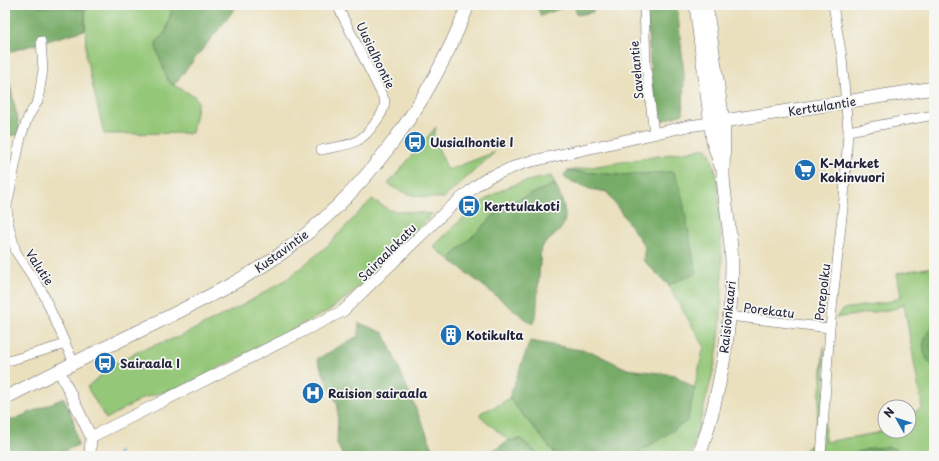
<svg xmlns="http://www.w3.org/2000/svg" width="939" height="461" viewBox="0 0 939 461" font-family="'Playpen Sans',sans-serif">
<rect width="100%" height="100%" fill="#f6f6f2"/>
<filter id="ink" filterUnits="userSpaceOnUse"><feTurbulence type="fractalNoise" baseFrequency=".025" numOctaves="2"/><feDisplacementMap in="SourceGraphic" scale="8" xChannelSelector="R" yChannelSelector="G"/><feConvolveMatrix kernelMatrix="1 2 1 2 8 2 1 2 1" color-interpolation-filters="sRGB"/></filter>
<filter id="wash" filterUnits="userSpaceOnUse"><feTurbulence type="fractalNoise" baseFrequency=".012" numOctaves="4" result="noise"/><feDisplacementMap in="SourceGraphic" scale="16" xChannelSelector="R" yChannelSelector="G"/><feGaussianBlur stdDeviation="0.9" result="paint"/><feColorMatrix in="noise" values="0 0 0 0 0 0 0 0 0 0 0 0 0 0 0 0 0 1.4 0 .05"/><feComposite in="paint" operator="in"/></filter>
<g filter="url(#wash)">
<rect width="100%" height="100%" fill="#eae0bd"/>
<path fill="#94c778" stroke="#5b745a" d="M37,5h136l-7,26 -7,9 11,43 24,13 4,6 -6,31 -88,1 -18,-77 -1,-48 -47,-2z
M436,127l-3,10 15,33 47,-18 -51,46c-20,0 -39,-2 -56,-14z
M707,148c11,20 12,45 13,68 3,45 4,98 -4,143 -7,32 -17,65 -25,97h-58l54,-35 17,-75 -36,-61 28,-13 -22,-100 -55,3 -52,-4z
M551,176l4,8 -50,21 -56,54 -16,-12c23,-22 44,-46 73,-59 14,-6 30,-9 45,-12z
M372,199l17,11 43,4 -24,26 -57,54 -23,17 -146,76 -39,11 -37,21 -19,-32 29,-24 25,-13 40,-14 62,-31 44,-26 39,-32z
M934,267v189h-139l20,-13 9,-97 1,96 52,-9 8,-4v2h24v-16l13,-7 -18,-104 -10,5 -58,9 8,-9 48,-8 9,-5 -4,-23z
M509,398l48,58h-17l-19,-17 -12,2 -30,-26 3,-3 17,-7z"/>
<path fill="#77ac68" stroke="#4c6752" d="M5,5h32l1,2 47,2v21l-80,23z
M173,5h65l-65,81 -6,-7 -11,-32v-4l10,-12z
M536,5h33l-28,11z
M574,5h19v7l-16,3z
M646,5h31l7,69 -1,40 -25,8 -4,-5z
M5,61l16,74h-16z
M567,171l52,4 55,-3 8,24 14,77 -28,12 -25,-25 2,-13 -38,-55 -17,-3 -24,-10 -2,-4z
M555,184c6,13 16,33 5,46 -5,6 -13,11 -19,17l-5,72 -4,5 -83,-65 56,-54z
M359,323l25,10 52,123h-93l-6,-12 1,-38 -21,-47 41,-23z
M934,324v43c-15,-13 -13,-29 0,-43z
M530,341l62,11 35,17 48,6 20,14 -8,32 -54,35h-76l-48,-58z
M64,398l9,21 5,26 -24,11h-49v-33z
M521,439l19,17h-57l26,-15z
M890,447l23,9h-68l26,-8z"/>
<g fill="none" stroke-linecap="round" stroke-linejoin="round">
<path stroke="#45a6c5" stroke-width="2.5" d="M119,456v-4"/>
</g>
</g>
<g filter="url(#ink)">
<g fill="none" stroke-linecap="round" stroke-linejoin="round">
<g stroke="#686468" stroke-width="10">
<path id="minor" d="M644,5l2,61 8,68
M833,5l9,52 6,74 86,-16
M41,41l2,29 -5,31 -10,16 -7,20 -14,69 1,16 8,30 26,39 32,72
M321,150c26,-6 38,-3 54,-27 6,-8 9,-12 10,-22l-48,-96
M729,316l101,12
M5,362l61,-18
M821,456l9,-128 14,-130 4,-67"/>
</g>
<g stroke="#686468" stroke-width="12">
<path id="tertiary" d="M59,370l32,67 -1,19
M91,437l252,-126 103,-100 31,-26 12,-8 35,-14 164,-37 23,-3"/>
</g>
<g stroke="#686468" stroke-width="14">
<path id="secondary" d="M696,5l17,137 8,24
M711,123l223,-35
M5,398c48,-25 97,-49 147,-73 43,-22 87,-42 127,-70 86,-61 151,-152 189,-250
M699,456c21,-60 33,-129 33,-193 -1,-29 -7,-58 -9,-87 0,-19 2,-36 0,-55l-17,-116"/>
</g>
<use href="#minor" stroke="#fff" stroke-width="9"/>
<use href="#tertiary" stroke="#fff" stroke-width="11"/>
<use href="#secondary" stroke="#fff" stroke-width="13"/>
</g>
</g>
<defs>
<g id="bus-disc" transform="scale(1.15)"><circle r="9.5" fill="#1f6fb2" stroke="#f6f6f2"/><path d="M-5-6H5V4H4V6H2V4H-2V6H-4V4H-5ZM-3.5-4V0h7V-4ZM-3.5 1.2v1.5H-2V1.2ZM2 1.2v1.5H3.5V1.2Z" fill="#fff"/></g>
<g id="supermarket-disc" transform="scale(1.15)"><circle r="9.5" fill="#1f6fb2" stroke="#f6f6f2"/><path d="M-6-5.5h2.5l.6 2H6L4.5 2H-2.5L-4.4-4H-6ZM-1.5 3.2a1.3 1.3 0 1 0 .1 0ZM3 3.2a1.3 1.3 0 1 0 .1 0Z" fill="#fff"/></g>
<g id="building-disc" transform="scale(1.15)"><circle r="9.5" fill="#1f6fb2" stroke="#f6f6f2"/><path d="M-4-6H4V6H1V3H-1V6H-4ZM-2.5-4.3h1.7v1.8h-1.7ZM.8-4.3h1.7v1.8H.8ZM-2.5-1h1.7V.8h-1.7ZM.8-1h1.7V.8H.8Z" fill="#fff"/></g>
<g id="hospital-disc" transform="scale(1.15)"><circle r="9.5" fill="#1f6fb2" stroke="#f6f6f2"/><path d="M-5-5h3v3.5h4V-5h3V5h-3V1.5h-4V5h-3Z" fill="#fff"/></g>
</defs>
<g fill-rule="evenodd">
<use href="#bus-disc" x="415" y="142"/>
<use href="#supermarket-disc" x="805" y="170"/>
<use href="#bus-disc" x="469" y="206"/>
<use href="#building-disc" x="451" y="335"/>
<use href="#bus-disc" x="105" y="363"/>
<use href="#hospital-disc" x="313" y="393"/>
</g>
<g text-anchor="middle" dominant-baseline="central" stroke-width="3.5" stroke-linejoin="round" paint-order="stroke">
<g font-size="12" fill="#22223b" stroke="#f6f6f2">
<text transform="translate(376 55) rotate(64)">Uusialhontie</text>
<text transform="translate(636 70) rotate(-95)">Savelantie</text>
<text transform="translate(822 106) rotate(-9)">Kerttulantie</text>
<text transform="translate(281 251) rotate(-36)">Kustavintie</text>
<text transform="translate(387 252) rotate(-45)">Sairaalakatu</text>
<text transform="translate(40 267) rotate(57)">Valutie</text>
<text transform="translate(822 292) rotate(-83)">Porepolku</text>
<text transform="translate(769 310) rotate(7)">Porekatu</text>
<text transform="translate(727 317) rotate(-84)">Raisionkaari</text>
</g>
<g font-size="12" font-weight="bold" fill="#22223b" stroke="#f6f6f2" text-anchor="start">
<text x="430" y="142">Uusialhontie I</text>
<text x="820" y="163">K-Market<tspan x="820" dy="14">Kokinvuori</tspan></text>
<text x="484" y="206">Kerttulakoti</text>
<text x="466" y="335">Kotikulta</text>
<text x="120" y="363">Sairaala I</text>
<text x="328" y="393">Raision sairaala</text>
</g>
</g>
<rect width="939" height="461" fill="none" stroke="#f6f6f2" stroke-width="20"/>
<g transform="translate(897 419) rotate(309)"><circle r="19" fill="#f6f6f2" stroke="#a1a1a9"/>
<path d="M0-3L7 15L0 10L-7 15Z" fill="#1f6fb2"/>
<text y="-6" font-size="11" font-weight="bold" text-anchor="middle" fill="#22223b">N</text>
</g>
</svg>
